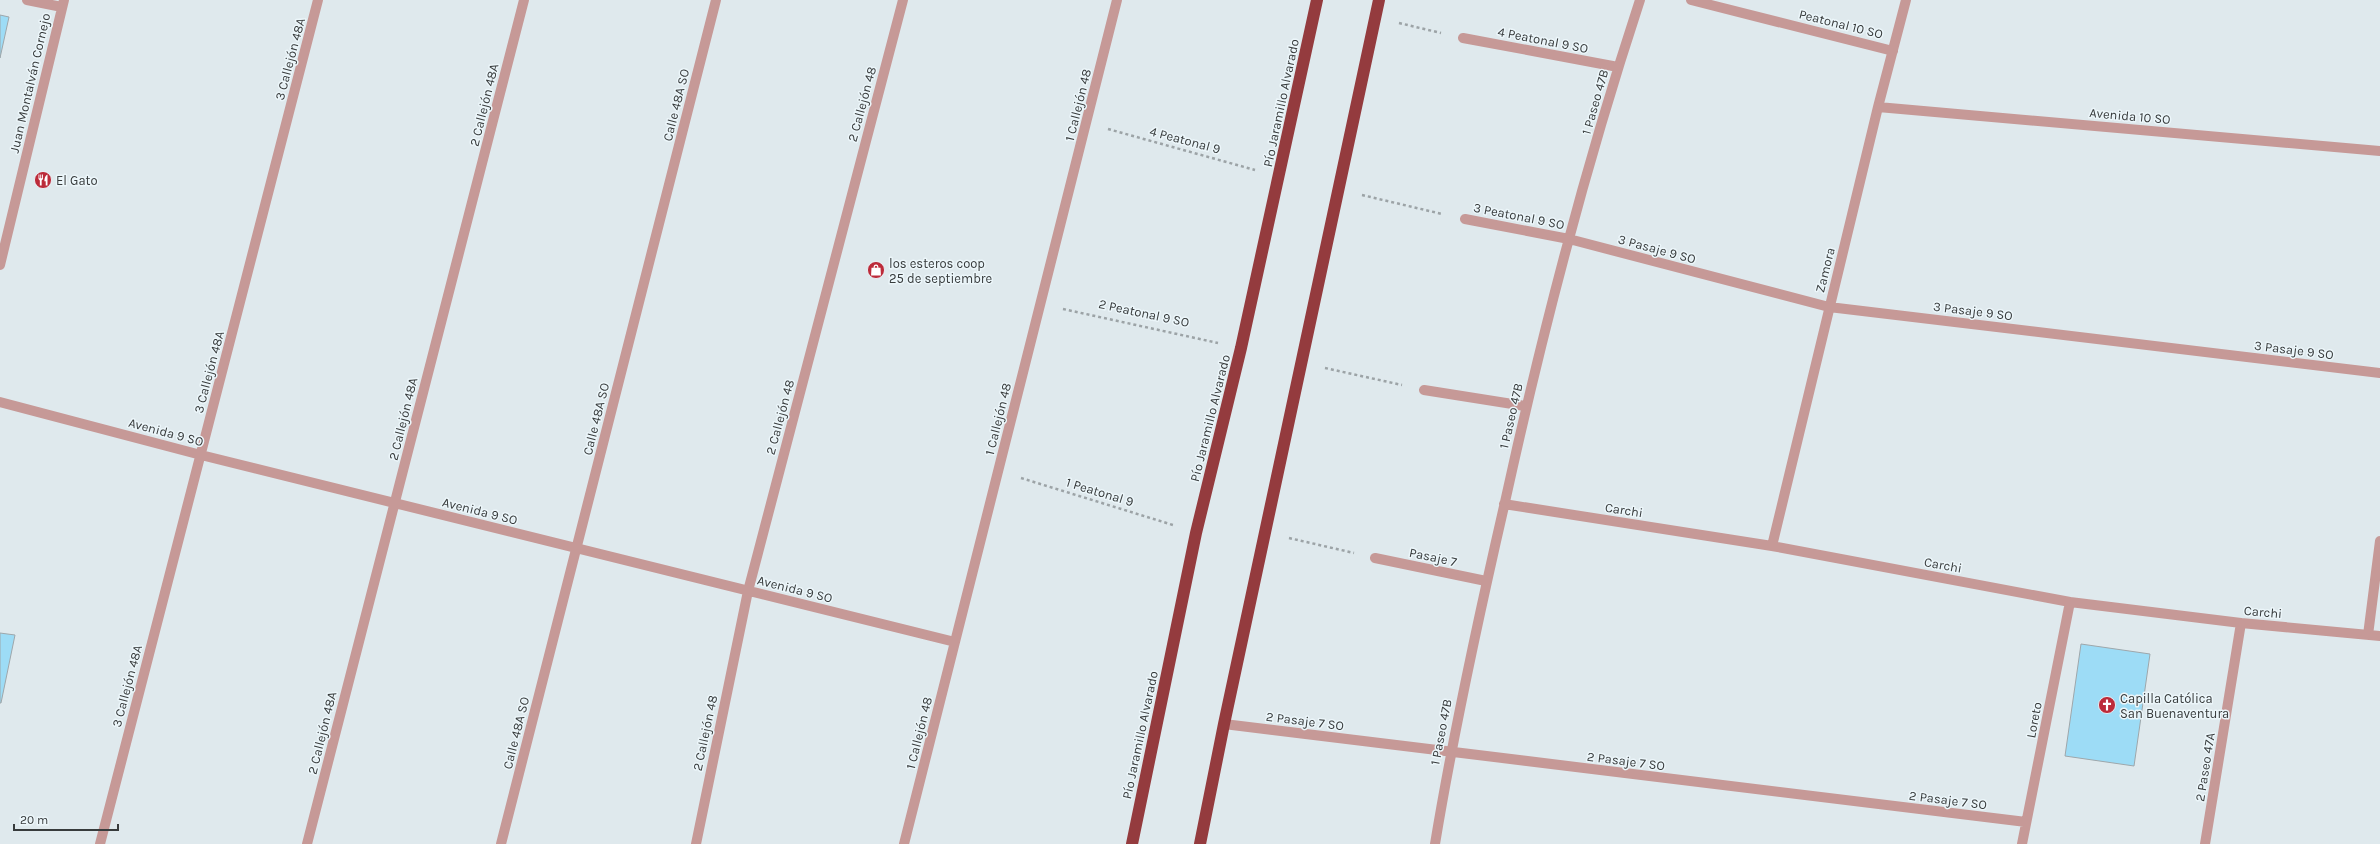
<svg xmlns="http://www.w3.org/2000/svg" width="2380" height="844" viewBox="0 0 2380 844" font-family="Karla,sans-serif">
<rect width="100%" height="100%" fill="#dfe9ed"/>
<path fill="#9ddcf6" stroke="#9ea7ab" d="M0,15l9,2 -9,41z
M0,633l15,2 -14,68h-1z
M2081,644l69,10 -16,112 -69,-10z"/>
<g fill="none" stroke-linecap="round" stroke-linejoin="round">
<path stroke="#9ca3a6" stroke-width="2.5" stroke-dasharray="3 3" stroke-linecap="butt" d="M1399,23l42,10
M1108,129l147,41
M1362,195l80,19
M1063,309l155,34
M1325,368l77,17
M1021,478l152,47
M1289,538l65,15"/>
<path stroke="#c69997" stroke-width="10" d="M27,0l35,7
M1691,0l202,51
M1463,38l155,29
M1878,107l502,44
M1465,219l104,20 260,68 551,66
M0,265l64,-265
M1424,390l101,16
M0,402l201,53 754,187
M1504,504l268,42 298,56 171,21 139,13
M1772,546l106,-439 28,-107
M1375,558l111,23
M2368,635l12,-94
M1224,724l802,98
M100,844l218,-844
M307,844l217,-844
M501,844l215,-844
M696,844l52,-253 155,-591
M904,844l213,-844
M1435,844c19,-115 44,-229 70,-342 37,-169 81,-338 135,-502
M2022,844l48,-242
M2205,844l36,-221"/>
<path stroke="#943b3e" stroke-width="12" d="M1132,844l64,-311 45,-185 76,-348
M1200,844l24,-120 155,-724"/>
</g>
<defs>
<g id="restaurant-disc" transform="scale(0.9)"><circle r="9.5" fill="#bc2b3a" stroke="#ecf6fa"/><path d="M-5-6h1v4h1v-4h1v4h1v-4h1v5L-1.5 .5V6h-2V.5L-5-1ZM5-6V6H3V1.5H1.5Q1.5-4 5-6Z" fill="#fff"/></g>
<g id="shop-disc" transform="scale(0.9)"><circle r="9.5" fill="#bc2b3a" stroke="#ecf6fa"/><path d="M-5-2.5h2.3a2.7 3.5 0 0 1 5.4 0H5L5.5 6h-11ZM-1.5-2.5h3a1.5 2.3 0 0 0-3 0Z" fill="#fff"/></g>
<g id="church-disc" transform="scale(0.9)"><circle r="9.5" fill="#bc2b3a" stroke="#ecf6fa"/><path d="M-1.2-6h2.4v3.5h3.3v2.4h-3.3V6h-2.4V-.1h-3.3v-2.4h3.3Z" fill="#fff"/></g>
</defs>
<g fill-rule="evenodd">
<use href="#restaurant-disc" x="43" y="180"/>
<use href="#shop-disc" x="876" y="270"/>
<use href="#church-disc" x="2107" y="705"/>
</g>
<g text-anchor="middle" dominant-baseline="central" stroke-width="3" stroke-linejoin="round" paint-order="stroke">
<g font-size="13" fill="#373b3c" stroke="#ecf6fa">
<text transform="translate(1841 24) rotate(14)">Peatonal 10 SO</text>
<text transform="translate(1543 40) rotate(11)">4 Peatonal 9 SO</text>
<text transform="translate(290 59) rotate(-75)">3 Callejón 48A</text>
<text transform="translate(30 83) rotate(-77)">Juan Montalván Cornejo</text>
<text transform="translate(1595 102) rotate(-74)">1 Paseo 47B</text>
<text transform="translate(1281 103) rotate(-78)">Pío Jaramillo Alvarado</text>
<text transform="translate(862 104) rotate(-75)">2 Callejón 48</text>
<text transform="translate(484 105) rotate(-76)">2 Callejón 48A</text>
<text transform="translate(676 105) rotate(-76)">Calle 48A SO</text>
<text transform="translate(1078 105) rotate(-76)">1 Callejón 48</text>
<text transform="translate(2130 116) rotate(5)">Avenida 10 SO</text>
<text transform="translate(1185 140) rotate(15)">4 Peatonal 9</text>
<text transform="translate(1519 216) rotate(11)">3 Peatonal 9 SO</text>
<text transform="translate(1657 249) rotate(15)">3 Pasaje 9 SO</text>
<text transform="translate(1825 270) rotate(-76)">Zamora</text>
<text transform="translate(1973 311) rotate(7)">3 Pasaje 9 SO</text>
<text transform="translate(1144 313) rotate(12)">2 Peatonal 9 SO</text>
<text transform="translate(2294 350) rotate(7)">3 Pasaje 9 SO</text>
<text transform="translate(209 372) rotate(-75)">3 Callejón 48A</text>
<text transform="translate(1511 416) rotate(-77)">1 Paseo 47B</text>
<text transform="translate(780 417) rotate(-75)">2 Callejón 48</text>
<text transform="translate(1210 418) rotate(-76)">Pío Jaramillo Alvarado</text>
<text transform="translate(403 419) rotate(-76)">2 Callejón 48A</text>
<text transform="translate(596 419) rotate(-76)">Calle 48A SO</text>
<text transform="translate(998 419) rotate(-76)">1 Callejón 48</text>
<text transform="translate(166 432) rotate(15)">Avenida 9 SO</text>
<text transform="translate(1100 492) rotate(17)">1 Peatonal 9</text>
<text transform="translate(1624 510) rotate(9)">Carchi</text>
<text transform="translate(480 511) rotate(14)">Avenida 9 SO</text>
<text transform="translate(1433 557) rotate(12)">Pasaje 7</text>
<text transform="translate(1943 565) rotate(10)">Carchi</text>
<text transform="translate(795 589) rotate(14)">Avenida 9 SO</text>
<text transform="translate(2263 612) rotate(5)">Carchi</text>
<text transform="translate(127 686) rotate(-75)">3 Callejón 48A</text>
<text transform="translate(2034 720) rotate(-79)">Loreto</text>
<text transform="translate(1305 721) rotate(7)">2 Pasaje 7 SO</text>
<text transform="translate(1441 732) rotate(-79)">1 Paseo 47B</text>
<text transform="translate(322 733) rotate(-76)">2 Callejón 48A</text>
<text transform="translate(516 733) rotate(-76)">Calle 48A SO</text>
<text transform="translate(705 733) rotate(-78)">2 Callejón 48</text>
<text transform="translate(919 733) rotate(-76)">1 Callejón 48</text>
<text transform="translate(1140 735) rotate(-78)">Pío Jaramillo Alvarado</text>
<text transform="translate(1626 761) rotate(7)">2 Pasaje 7 SO</text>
<text transform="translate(2205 767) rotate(-81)">2 Paseo 47A</text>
<text transform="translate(1948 800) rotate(7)">2 Pasaje 7 SO</text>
</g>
<g font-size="13" fill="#373b3c" stroke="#ecf6fa" text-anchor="start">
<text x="56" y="180">El Gato</text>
<text x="889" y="263">los esteros coop<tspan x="889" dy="15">25 de septiembre</tspan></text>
<text x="2120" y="698">Capilla Católica<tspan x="2120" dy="15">San Buenaventura</tspan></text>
</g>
</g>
<path d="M14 824v6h104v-6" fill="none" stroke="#373b3c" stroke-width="2"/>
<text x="20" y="824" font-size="12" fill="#373b3c" stroke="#ecf6fa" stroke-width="3" paint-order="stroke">20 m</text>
</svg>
